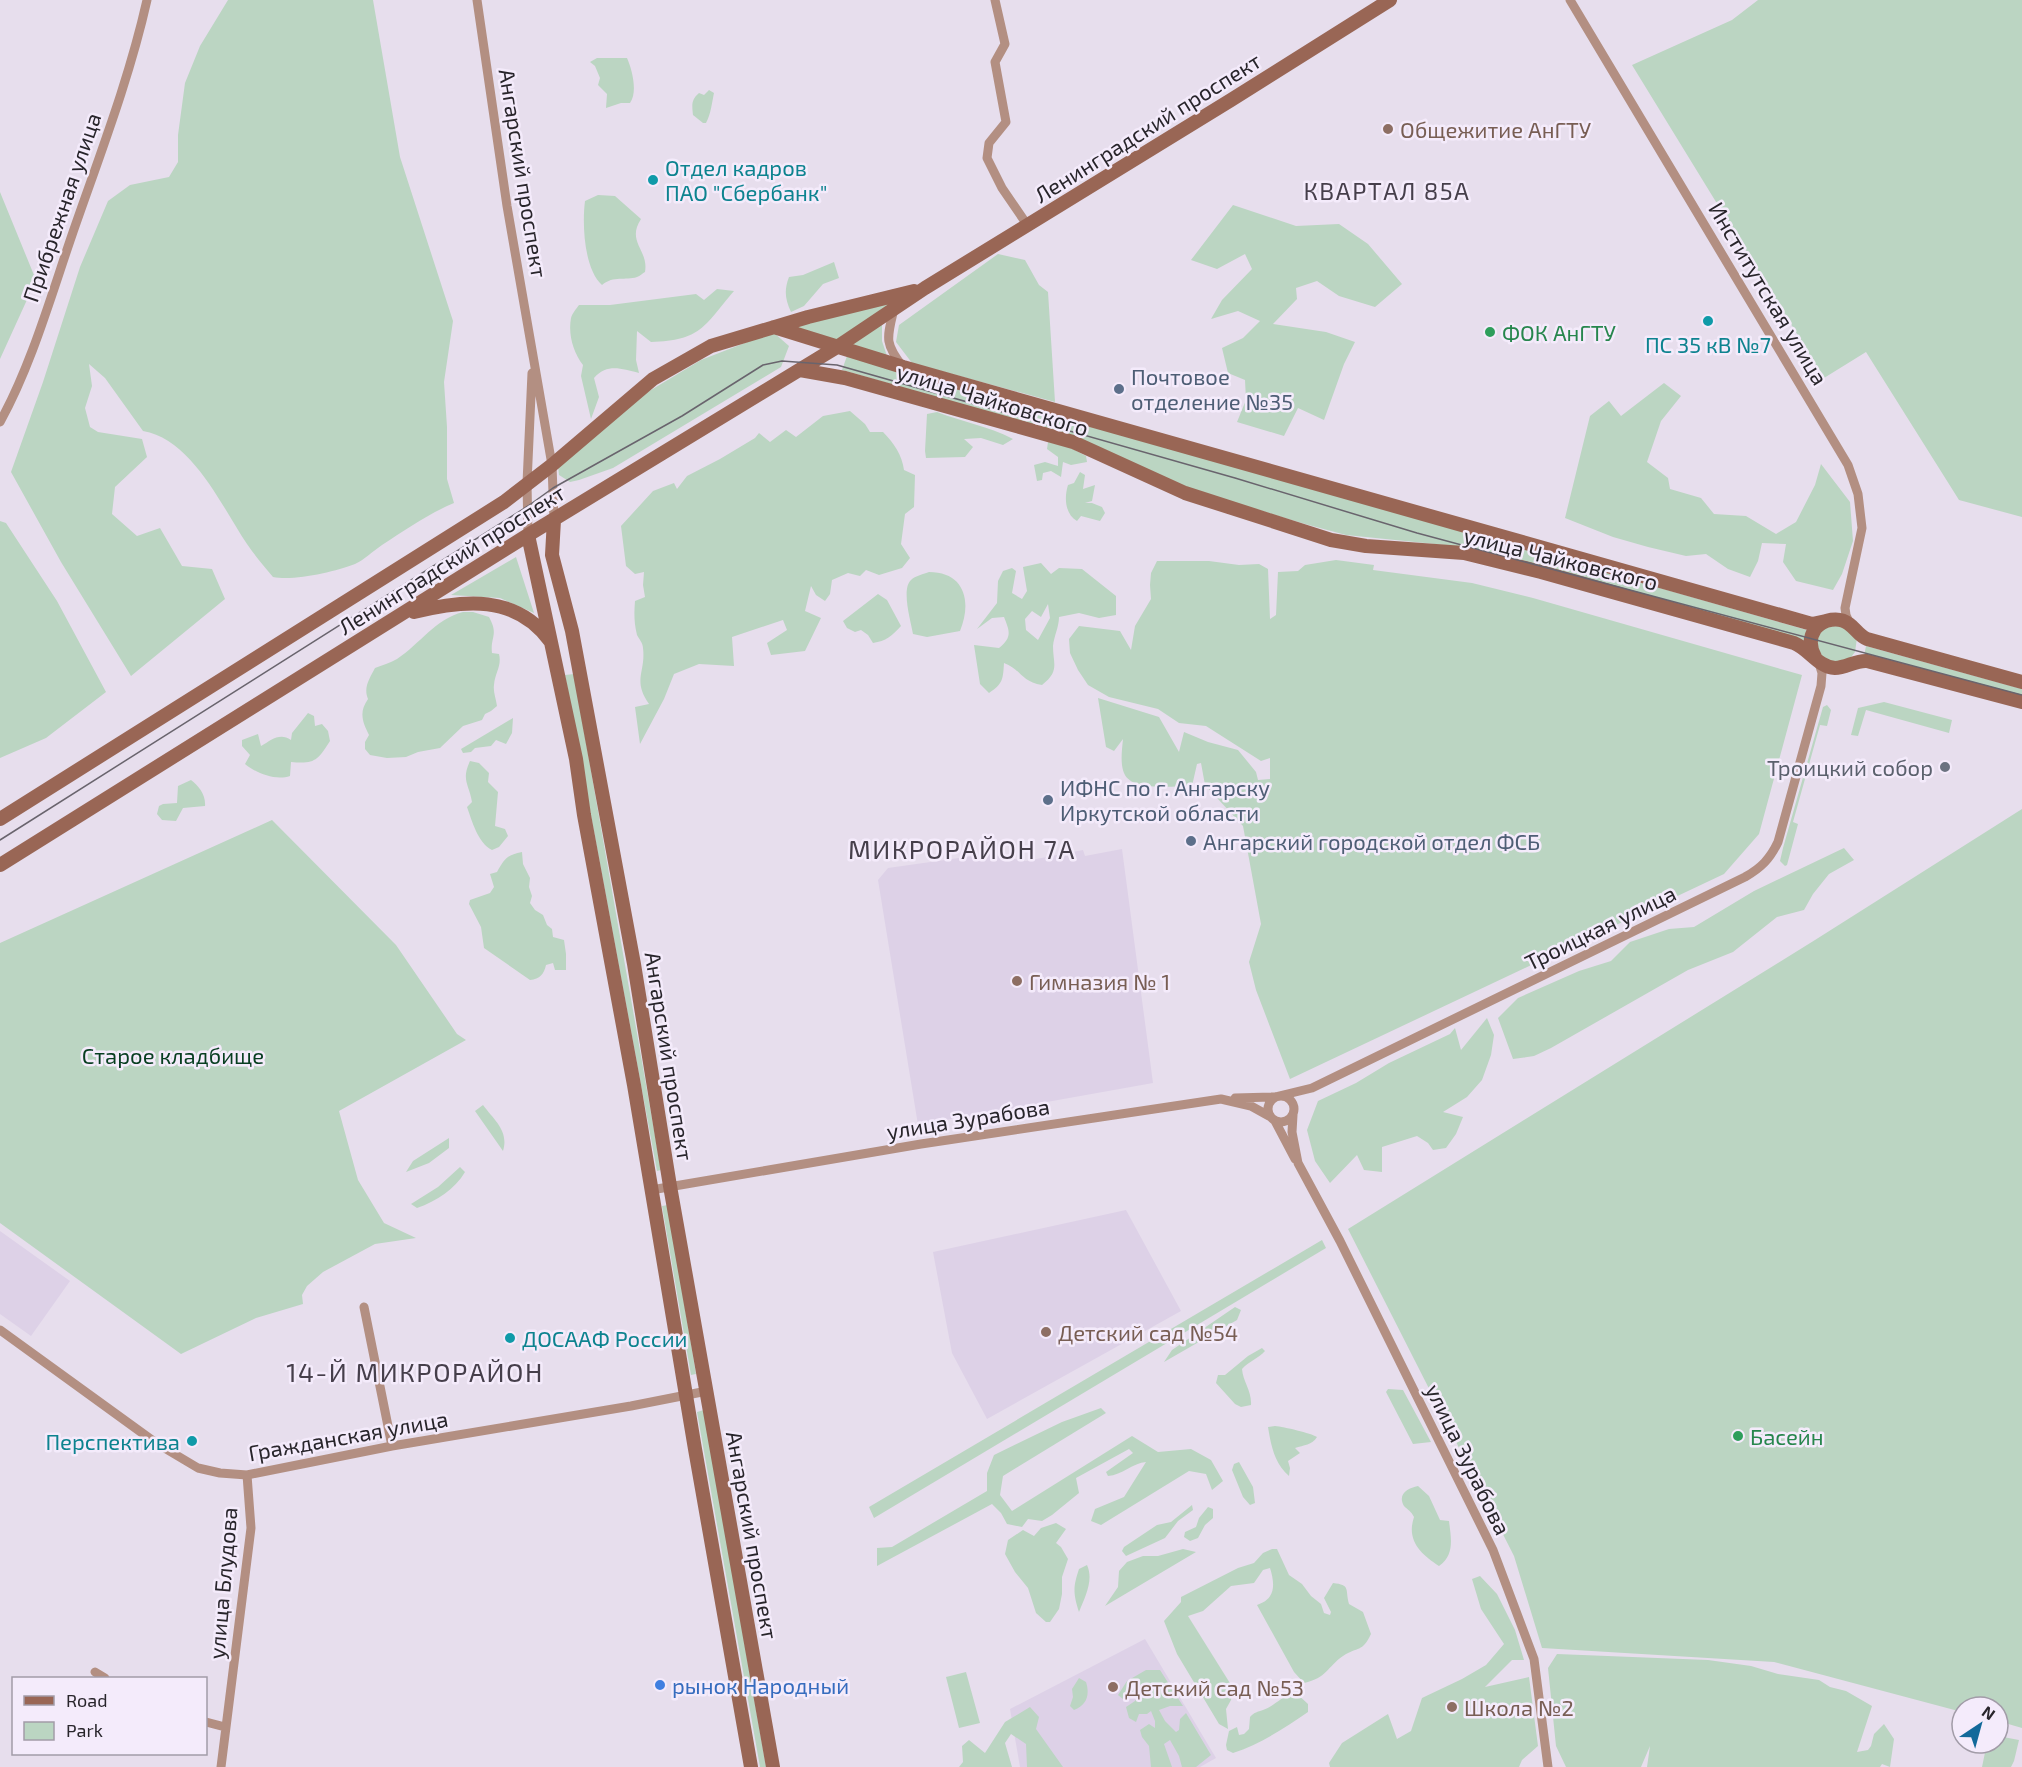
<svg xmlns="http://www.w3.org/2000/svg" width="2022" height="1767" viewBox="0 0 2022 1767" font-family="'Exo 2',sans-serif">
<rect width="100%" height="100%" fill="#e7deed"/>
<path fill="#ddd1e7" d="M1122,849l31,234 -235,42 -40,-245 10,-12 99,-14 39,7 57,-11 2,6z
M1126,1210l55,101 -194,108 -35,-66 -19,-101z
M0,1231l70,50 -39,55 -31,-22z
M1145,1639l71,119 -16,9h-180l-10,-58z"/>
<path fill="#bbd5c2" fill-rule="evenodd" d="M228,0h145l27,157 53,164 -9,61 3,45v52l7,24c-26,11 -49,27 -72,42 -9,6 -18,15 -27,19 -21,8 -60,17 -82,13 -9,-11 -18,-21 -26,-33 -25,-37 -55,-105 -104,-113l-38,-53 -16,-14 3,22 -7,22 5,19 8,5 44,7 5,18 -32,30 -3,27 25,22 23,-8 22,38 30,3 13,30 -94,77 -70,-114 -50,-90 32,-90 37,-115 28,-66 22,-16 39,-8 9,-15v-27l7,-52 15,-37z
M1758,0h264v517l-63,-17 -93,-148 -42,26 -192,-313 100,-45z
M597,58h30c5,11 11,34 3,45h-9l-15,5 1,-14 -9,-9 2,-7 -5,-12 -5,-4z
M709,90l5,3c-2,9 -3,21 -8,30h-3l-10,-8c-1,-10 -2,-15 6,-22l5,2z
M0,192l36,88 -36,79z
M598,195l17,1 26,23c-15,23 8,31 4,53 -2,1 -5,4 -8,5 -12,4 -23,-2 -35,8 -18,-16 -20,-61 -17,-84z
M1233,205l63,21 43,-2 29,20 34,40 -27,23 -36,-11 -22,-15 -21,7 1,11 -24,25 53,8 29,10 -11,22 -20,56 -26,-12 -14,28 -47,-14 9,-22 -1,-20 -17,-7 -6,-25 21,-10 17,-17 -22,-10 -27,8 11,-19 30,-31 -7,-15 -28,15 -26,-9z
M998,254l27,6 14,25 9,7 7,110 -143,-39 -16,-21 3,-17z
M834,262l5,16 -16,6 -19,22 -13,6c-6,-13 -7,-22 -2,-35l14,-2z
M717,289l17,2c-31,36 -32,49 -83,51l-14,-11 -1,29 3,13c-18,-4 -31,-10 -45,5l5,19 -8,22 -10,-43 2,-11c-10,-13 -15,-31 -12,-47 1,-4 5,-9 8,-13h31l86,-11 8,6z
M896,300l-60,40 -45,-13z
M882,322v19l5,15 -37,-10z
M773,332l16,14 -8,21 -168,101 -34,12 -9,2 -11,-7 -1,-9 88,-73 55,-33z
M847,356l960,274 -3,11 -340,-94 -118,-12 -41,-11 -93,-28 -65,-22 -75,-38 -230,-66z
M1664,383l17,13 -20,25 -14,41 21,16 2,11 31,9 13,16 32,2 30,18 20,-12 19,-37 6,-21 29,38 3,39 -11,33 -9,16 -37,-9 -13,-19 3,-18 -24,-1 -4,18 -8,16 -22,-8 -22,-15 -20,2 -38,-9 -35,-10 -48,-19 25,-102 19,-15 12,15z
M850,411l15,13 5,8h13c11,11 19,23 21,38l11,5 -1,32 -9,7 -4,30 9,14 -8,10 -23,7 -13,-5 -6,6 -12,-3 -16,7 -2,14 -5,7 -9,-6 -5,-9 -6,25 16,7 -16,33 -34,4 -4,-12 20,-13 -4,-10 -51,17 2,29 -35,-2 -25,10 -10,25 -24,45 -5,-37 14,-3c-17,-24 -3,-32 -6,-56 0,-5 -4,-9 -6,-13 -3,-12 -3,-22 -2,-34l10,-4 -2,-12 1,-13 -9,2 -9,-8 -5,-40 32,-35 21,-8 3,6 10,-13 33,-17 35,-21 4,-5 11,9 16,-12 10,7 27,-21z
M937,412c25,10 52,14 76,27l-10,6 -22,-7 -17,1 9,8 -8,10 -39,1 -1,-7 2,-37z
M1048,442l21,5 17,9 1,6 -16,3 -8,-3 -2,15 -10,-6 -8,2 -1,7 -5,1 -3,-16 11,-3 13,4v-9l-11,-8z
M1080,472l5,3 -2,14 12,-4 -3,16 -7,2h7l10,4 3,6 -5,8 -19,-5 -4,5c-12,-7 -13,-23 -9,-36l6,-2z
M0,521l6,2 51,78 49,91 -60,46 -46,20z
M516,557l18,56 -34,-15 -49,-3z
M1336,560l38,5 -1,5 99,13 61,15 269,77 -43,159 -35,40 -434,205 -34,-89 -7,-28 12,-38 -18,-98 -38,-41 -4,-22 -4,1 -5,22c-17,0 -61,6 -68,-13 -4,-10 -2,-23 -1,-34l-9,12 -8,-4 -8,-49 61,19 20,35 5,-20 24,10 30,8 18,22 2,8 12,-1v-21l-9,3 -55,-35 -27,-3 -21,-14 -49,-12 -21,-12 -10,-15 -8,-17 -1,-14 10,-13 41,5 11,19 4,-24 16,-27 -1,-14 1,-12 6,-12h52l30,4 20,-1 9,5 2,50 6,-4 2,-43 20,-1 7,-6z
M1041,563l10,11 8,-6 23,1 34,27v19l-17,3 -20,-5 -20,4c0,10 -5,19 -6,29 0,18 7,25 -11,39 -21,-3 -20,-15 -38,-22 -1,16 -1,21 -15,30l-9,-9 -6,-39 25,3c13,-11 11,-16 5,-31l-12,1 -15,11 20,-26 1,-22 5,-10 9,-3 4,3 -4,22 10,6 5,-8 -4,-24zM1048,604l2,14 -12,22 -12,-10 -1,-11 7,-8 9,6z
M929,572c36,0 43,30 31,59l-33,6 -14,-3c-2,-12 -12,-45 -2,-54 4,-4 13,-6 18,-8z
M878,594l9,6 14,26c-9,10 -15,15 -28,17l-5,-8 -7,-5 -6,2 -8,-4 -4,-7z
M463,612h10l16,5c10,18 1,20 3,36l7,1c3,12 -4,19 -5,31 -1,7 2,13 3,21l-6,5 -6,3 -3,6 -19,6 -23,22 -22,4 -12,5 -19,1 -17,-3 -5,-6v-7l4,-7c-7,-14 -10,-23 -1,-36 -5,-12 2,-21 7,-31 7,-3 15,-5 22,-9 23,-15 38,-40 66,-47z
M1836,621l21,17 -2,14 -7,9 -23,1 -12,-21 16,-19z
M1866,646l156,43v9l-158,-42z
M574,674l87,496 -4,1 -92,-496z
M1884,702l68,18 -3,13 -83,-23 -8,26 -7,-1 7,-27z
M1827,705l4,5 -4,16 -7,-1 -27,97 5,2 -11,41 -2,1 -5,-5 3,-13 40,-141z
M308,713l6,3 1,10 7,-2 6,7 2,10c-13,20 -15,23 -39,21l-1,14c-15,5 -34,-3 -45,-12l5,-9 -8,-9v-6l16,-6 3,12c10,-6 19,-14 30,-6l1,-7z
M513,718l-1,15 -6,11 -10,-4 -5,6 -16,2 -4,4 -8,1 -2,-4z
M470,761l9,2 10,10 -1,9 10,10 -3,34 10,3 3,7 -9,11 -7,3c-14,-7 -20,-29 -25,-43l5,-5c-3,-18 -11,-22 -2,-41z
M191,780c8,6 15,15 14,26l-22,2 -7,13 -14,-1 -5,-6 2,-8 4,-2 14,-1 1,-17z
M2022,809v919l-24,-7v-14h-36v5l-188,-50 -232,-14 -28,-92 -166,-327 467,-289z
M272,820l124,125 61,89 9,6 -127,71 19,69 26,43 32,15 -41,6 -52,28 -16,14 -5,9 1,9 -47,14 -75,36 -181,-131v-280z
M1844,848l10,12 -25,14 -16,20 -9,16 -27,7 -44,35 -45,18 -137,78 -17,8 -21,3 -15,-41 20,-20 61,-27 32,-10 19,-19 39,-13 25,-2 60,-36z
M522,852l1,12 7,14 -1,9 3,9 -2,7 5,7 8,5 4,10 5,4 1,8 11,3 2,14v16h-11l-2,-7 -7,2c-2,9 -6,14 -16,15l-46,-32 -3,-21 -12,-23 1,-4 20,-7 4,-6 -4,-13 7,-2c7,-12 9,-17 25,-20z
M1487,1018l7,17 -3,20 -9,25 -15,17 -24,15 20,5 -7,17 -10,14 -13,2 -5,-7 -11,-7 -35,11v25l-18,-2 -7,-15 -27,28 -15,-22 -8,-31 11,-29 38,-18 33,-20 61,-29 5,-6 6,22z
M483,1105c12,16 26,26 20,46l-28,-40z
M449,1138v10l-20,15 -23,9 7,-11z
M460,1167l5,5c-10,17 -28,29 -48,36l-6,-4 27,-17z
M668,1205l28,169 -5,1 -29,-169z
M1322,1240l4,8 -452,270 -5,-11z
M1235,1307l6,3 -4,10 -73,42 8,-12z
M1262,1348l3,3c-7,8 -16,10 -23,18 1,13 10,22 9,36l-10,2 -6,-3 -19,-21 2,-8h7l23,-19z
M1388,1389l15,1 28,52 -18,2 -27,-52z
M1101,1408l5,5 -103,63 -3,19 12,16 120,-75 26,16 33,-3 20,11 12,21 -11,9 -6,-16 -17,-3 -88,54 -10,-4 4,-12 29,-12 22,-35c-13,1 -24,13 -38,14l-2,-4 27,-19 -4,-4 -53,29 3,15 -27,22 -10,6 -14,-2 -6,8 -15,-3 -6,-11 -9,-9 -115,62v-18l15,-1 95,-56v-18l7,-18 68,-33z
M704,1410l62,357h-6l-63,-355z
M1275,1426c9,1 36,7 42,11 -5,8 -13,8 -22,11l5,5 -12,8 2,7 -1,8c-15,-13 -18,-31 -21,-49z
M1239,1462l14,25 2,16 -5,2 -7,-8 -11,-27 2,-6z
M1418,1486l11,10 11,24 9,1c2,17 6,34 -10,45 -18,-12 -33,-25 -25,-49 -3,-6 -6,-7 -10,-11 -7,-12 4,-18 14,-20z
M1192,1505l1,5 -15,11 -13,17 -39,18 -4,-5 2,-4 33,-22 14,-3z
M1208,1507l5,2v9l-8,7 -7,13 -8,3 -6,-4 1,-5 11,-5 3,-9z
M1056,1523l10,6 -10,14 5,4 7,12 -6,18v17l-3,15 -9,13h-4l-10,-9 -8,-25 -13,-16 -10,-18 3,-14 15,-10 11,6 7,-8z
M1183,1549l13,3 -91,54 13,-19 1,-16 8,-9 16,-6h15z
M1272,1549h5l12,26 13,9 9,12 10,8 3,9 6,2 1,-3 -7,-14 9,-15c18,2 12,6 16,21l14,8 8,22c-9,19 -13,12 -28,22 -16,11 -16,22 -39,27l-10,-11 -37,-67c19,-6 18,-21 13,-37l-7,2 -9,13 -23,3 -28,25 -15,5 45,72 -2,12 -5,9 2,20 -9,-5 -42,-70 -13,-33 17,-19v-5l57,-29 16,-5 9,-10z
M1087,1565c7,15 -2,32 -8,47 -6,-19 -6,-25 0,-43z
M1480,1576l17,18 18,36 9,30h-12l-27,27 44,-10 9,69 -16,14 -3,7h-189l-1,-4 13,-20 46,-29 9,25 14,-8 11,-33 40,-19 24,-14 18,-21 -23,-35 -9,-30z
M1557,1654l151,6 43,6 27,8 41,6 11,7 16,4 26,15 -15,46 11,-2 3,-4 3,-12 10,-10 10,15 -4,28 -8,-3 -2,3h-233l3,-21 -9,21h-75l-10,-21 -8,-78z
M1146,1670h14l23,36h-13l-11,4 6,11 11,11 3,-2 1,-11 6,-6 25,42 -15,12h-14l-3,-11 -9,-16 -6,4 8,23h-21l-2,-21 -7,-9 -2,-7 9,-6 6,4v-7l-4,-10 -4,3h-8l-3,8 -7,-4 -3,-11 9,-6 3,-5 -3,-4 -5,1 -2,6h-5l-5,-4 9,-14z
M966,1672l14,51 -21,5 -13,-51z
M1079,1678l7,4c4,13 1,23 -12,28l-4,-4 3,-9 -1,-8z
M1295,1692l13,12v8c-23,16 -48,32 -75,41l-6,-3 -1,-5 3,-14 8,-4 2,8 5,-1 5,-5 1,-12c5,-5 7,-5 13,-7 12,-4 17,-13 32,-18z
M1030,1707l9,10 -3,12 27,38h-36l-1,-23 -15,-10 -6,9 7,24h-53l4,-5 -1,-16 7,-6 16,13 20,-31z
M1998,1736l21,4 -5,21 -3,6h-29l5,-24h11z"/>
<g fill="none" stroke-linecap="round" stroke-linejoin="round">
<path stroke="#b38f82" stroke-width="9" d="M477,0l30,206 45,259 2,55
M995,0l10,44 -10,18 11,60 -17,21 -2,15 15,30 26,38
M1570,0l278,465 10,29 4,34 -17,80 1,7 4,9
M894,309c-7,29 -10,34 9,58
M0,422c31,-56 51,-126 72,-187 27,-78 57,-155 75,-235
M528,535l-1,-52 5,-110
M1268 1109a13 13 0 1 1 26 0a13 13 0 1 1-26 0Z
M1279,1096l33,-8 433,-211c16,-9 25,-18 33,-35l43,-156 1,-13 -4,-13
M1235,1098l40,-1
M1293,1115l-1,17 6,31 42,78 153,309 41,109 14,108
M1275,1121l20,38
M651,1190l270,-46 300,-45 30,7 18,10
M364,1307l28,139
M0,1330l156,113 42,25 22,5 27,2 145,-29 239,-40 76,-15
M95,1672l10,6
M206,1722l19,5
M221,1767l30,-239 -4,-53"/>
<path stroke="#965" stroke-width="14" d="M774,327l129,40 909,257 14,-3
M800,370l45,8 228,64 112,51 146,47 35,6 98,7 77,19 253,71c15,6 24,24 41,25 11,0 21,-8 32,-7l155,41
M554,520l-2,35 20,76 62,333 36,222 103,581
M528,535l48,224 8,56 50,270 61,364 56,318
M414,612c49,-12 102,-18 136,29
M1815,657c-5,-9 -6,-19 0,-28 8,-10 24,-13 34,-5 7,5 10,12 18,15l155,43
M0,819l504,-317 48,-37 101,-86 58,-33 97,-29 106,-26
M0,865l528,-330 309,-188 88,-59 306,-188 159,-100"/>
<path stroke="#69646d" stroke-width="1.5" d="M0,840l528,-334 25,-18 129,-72 81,-51 19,-4 55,4 398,113 182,55 605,162"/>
</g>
<g fill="#8d6e63" stroke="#f4ebfb" stroke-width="2">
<circle cx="1388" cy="129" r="6"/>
<circle cx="1017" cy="981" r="6"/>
<circle cx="1046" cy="1332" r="6"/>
<circle cx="1113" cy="1687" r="6"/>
<circle cx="1452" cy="1707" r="6"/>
</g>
<g fill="#0f9aa8" stroke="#f4ebfb" stroke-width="2">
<circle cx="653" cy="180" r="6"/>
<circle cx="1708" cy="321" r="6"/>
<circle cx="510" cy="1338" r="6"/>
<circle cx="192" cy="1441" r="6"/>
</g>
<g fill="#2e9e5b" stroke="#f4ebfb" stroke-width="2">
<circle cx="1490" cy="332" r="6"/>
<circle cx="1738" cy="1436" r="6"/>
</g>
<g fill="#5c6f8a" stroke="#f4ebfb" stroke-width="2">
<circle cx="1119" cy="389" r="6"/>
<circle cx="1048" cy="800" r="6"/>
<circle cx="1191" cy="841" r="6"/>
</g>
<circle fill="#6b7280" stroke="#f4ebfb" stroke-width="2" cx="1945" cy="767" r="6"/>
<circle fill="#3f7fe0" stroke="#f4ebfb" stroke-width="2" cx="660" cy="1685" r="6"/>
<g text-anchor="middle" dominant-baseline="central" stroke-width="5" stroke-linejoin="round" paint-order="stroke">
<g font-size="22" fill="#28252b" stroke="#f4ebfb">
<text transform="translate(1147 127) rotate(-32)">Ленинградский проспект</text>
<text transform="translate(524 173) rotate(81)">Ангарский проспект</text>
<text transform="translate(61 207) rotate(-71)">Прибрежная улица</text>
<text transform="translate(1769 293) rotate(59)">Институтская улица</text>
<text transform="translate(993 399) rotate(17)">улица Чайковского</text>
<text transform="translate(1561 558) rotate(14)">улица Чайковского</text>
<text transform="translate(451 559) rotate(-32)">Ленинградский проспект</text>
<text transform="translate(1600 927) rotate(-26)">Троицкая улица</text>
<text transform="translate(670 1056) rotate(81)">Ангарский проспект</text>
<text transform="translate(968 1118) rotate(-9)">улица Зурабова</text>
<text transform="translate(348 1435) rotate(-10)">Гражданская улица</text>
<text transform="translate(1469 1459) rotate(64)">улица Зурабова</text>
<text transform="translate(753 1535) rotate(80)">Ангарский проспект</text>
<text transform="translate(222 1583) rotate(-85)">улица Блудова</text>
</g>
<g font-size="22" fill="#785e54" stroke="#f4ebfb" text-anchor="start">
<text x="1400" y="129">Общежитие АнГТУ</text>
<text x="1029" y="981">Гимназия № 1</text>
<text x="1058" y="1332">Детский сад №54</text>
<text x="1125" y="1687">Детский сад №53</text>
<text x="1464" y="1707">Школа №2</text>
</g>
<g font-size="22" fill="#0d838f" stroke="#f4ebfb" text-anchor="start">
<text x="665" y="167">Отдел кадров<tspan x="665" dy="25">ПАО "Сбербанк"</tspan></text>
<text x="1708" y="344" text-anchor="middle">ПС 35 кВ №7</text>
<text x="522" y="1338">ДОСААФ России</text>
<text x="180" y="1441" text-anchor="end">Перспектива</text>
</g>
<g font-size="22" fill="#27864d" stroke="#f4ebfb" text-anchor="start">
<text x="1502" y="332">ФОК АнГТУ</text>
<text x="1750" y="1436">Басейн</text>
</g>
<g font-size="22" fill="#4e5e75" stroke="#f4ebfb" text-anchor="start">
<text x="1131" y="376">Почтовое<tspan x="1131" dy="25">отделение №35</tspan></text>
<text x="1060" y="787">ИФНС по г. Ангарску<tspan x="1060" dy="25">Иркутской области</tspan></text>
<text x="1203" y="841">Ангарский городской отдел ФСБ</text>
</g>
<g font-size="22" fill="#5b616d" stroke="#f4ebfb" text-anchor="end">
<text x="1933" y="767">Троицкий собор</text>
</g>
<g font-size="22" fill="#073e20" stroke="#f4ebfb">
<text x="173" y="1055">Старое кладбище</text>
</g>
<g font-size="22" fill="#366cbe" stroke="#f4ebfb" text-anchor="start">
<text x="672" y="1685">рынок Народный</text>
</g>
<g font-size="24" letter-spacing="1.5" fill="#463f4b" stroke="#f4ebfb">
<text x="1387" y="190">КВАРТАЛ 85А</text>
</g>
<g font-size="26" letter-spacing="1.5" fill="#463f4b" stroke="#f4ebfb">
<text x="962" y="848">МИКРОРАЙОН 7А</text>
<text x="415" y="1371">14-Й МИКРОРАЙОН</text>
</g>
</g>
<rect x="12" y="1677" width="195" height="78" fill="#f4ebfb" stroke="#a29ca8" stroke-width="1.5"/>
<rect x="24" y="1696" width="30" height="9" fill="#996655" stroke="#a29ca8" stroke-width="1.5"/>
<text x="66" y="1707" font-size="18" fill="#28252b">Road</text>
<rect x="24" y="1722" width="30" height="18" fill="#bbd5c2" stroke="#a29ca8" stroke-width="1.5"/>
<text x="66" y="1737" font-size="18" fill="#28252b">Park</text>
<g transform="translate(1980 1725) rotate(36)"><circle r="28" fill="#f4ebfb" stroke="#a29ca8" stroke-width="1.5"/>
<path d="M0-4.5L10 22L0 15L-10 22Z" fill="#12699a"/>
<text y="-9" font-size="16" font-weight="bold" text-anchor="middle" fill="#28252b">N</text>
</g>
</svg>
